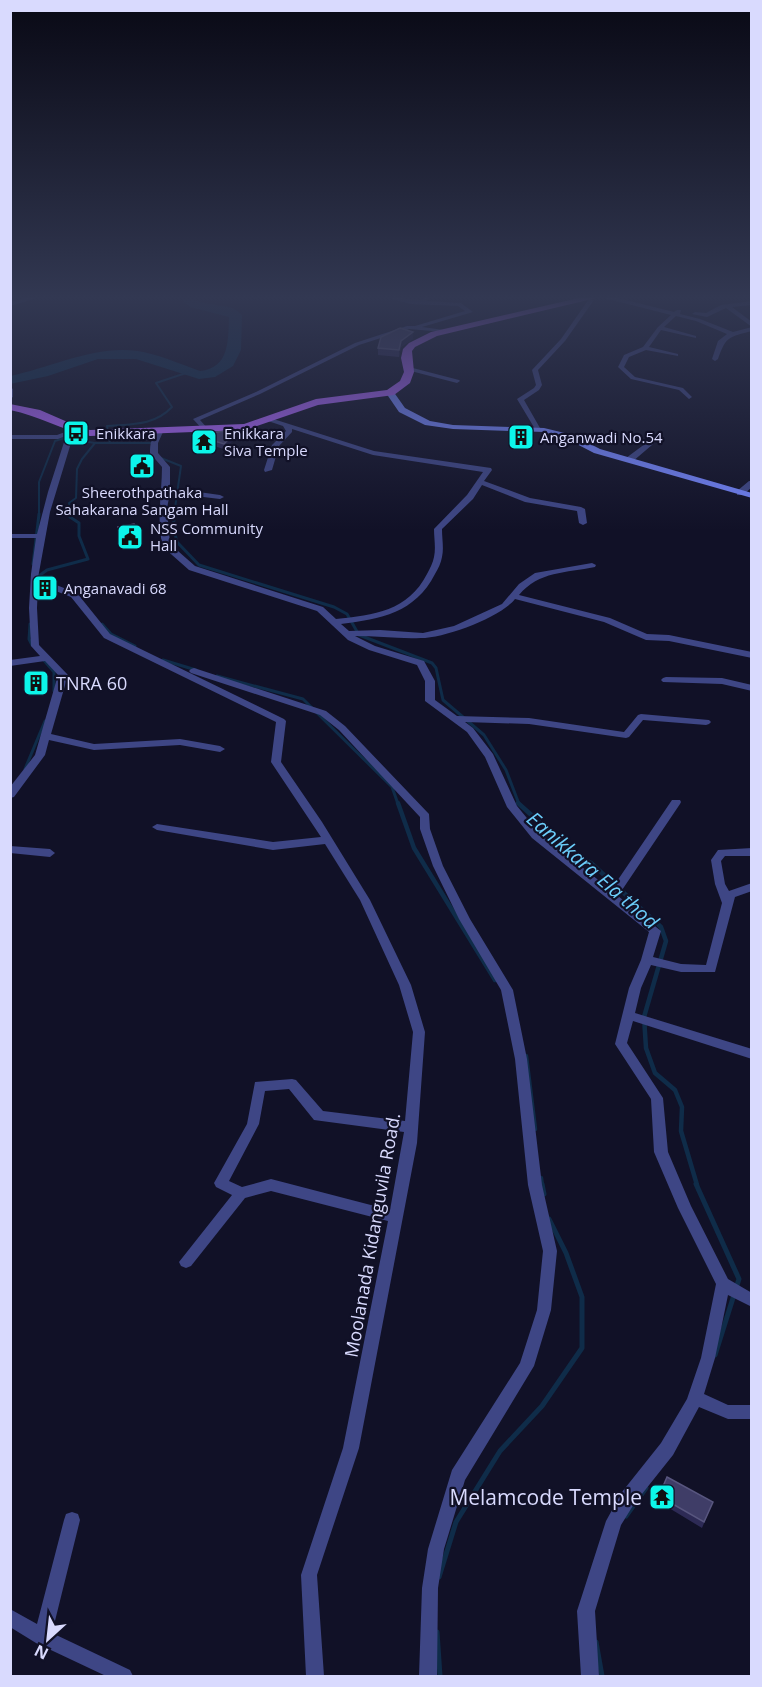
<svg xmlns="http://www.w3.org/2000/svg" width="762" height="1687" viewBox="0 0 762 1687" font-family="'Open Sans',sans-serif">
<rect width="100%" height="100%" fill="#111127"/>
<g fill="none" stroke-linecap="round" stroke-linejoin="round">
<path stroke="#0f2c49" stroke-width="2" d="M110,443l-3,-17c24,-2 47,0 65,-19l-16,-24 33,-11
M161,458l20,8 -7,49
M39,515v-33l16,-41 9,-3 31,5
M70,515l-1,-12 7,-5 1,-29 5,-10 13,-16h60"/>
<path stroke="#0f2c49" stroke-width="3" d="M175,514l-2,12 4,16 22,23 135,42 13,7 12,21 73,28 4,5 7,32 41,35 22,35 13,34
M33,564l6,-50
M36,578l11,-8 41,-11 -9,-23v-13l-9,-6v-3
M30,624l-1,15 3,6
M102,624l9,10 24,12
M42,658l12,14v19
M163,660l33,10
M217,676l86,23 89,88 6,17
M25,769l20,-48"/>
<path stroke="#0f2c49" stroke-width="4.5" d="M398,803l16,45 81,132
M518,803l58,52 15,8 70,64 5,14 -22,76 2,31 9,25 20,17 7,17 -1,24 16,54
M526,1056l9,73
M541,1178l1,7"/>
<path stroke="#0f2c49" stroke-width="5" d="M542,1184l2,10
M696,1184l43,95 -24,76
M626,1516l20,-28
M439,1577l17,-55 44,-71 42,-45 40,-58v-51l-16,-44 -17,-34
M437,1632l3,44
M596,1642l6,34"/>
<path fill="#0f2c49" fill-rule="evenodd" d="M178,295c11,0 13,4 23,7 14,5 30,1 41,13l-1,35 -8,16 -18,11 -16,2 -63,-20h-38l-50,17 -38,8v-8c43,-9 84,-31 128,-25 20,3 42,13 62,20 30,-3 28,-31 29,-54l-39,-10z"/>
<path fill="#3e4685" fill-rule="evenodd" d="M36,295h11l-37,11v-4z
M378,295c15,0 28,5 43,5l5,-5h7l-6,6 34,2 12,9 -51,15 22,3v2l-35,-3 -50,16 -99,49 -60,26 9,10 -1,1h-4l-11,-12 63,-27 99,-49 52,-17h8l50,-15 -7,-5 -47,-2z
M600,295h6l68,17 3,-2h4l-1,4 20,5 33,13 19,-5v4c-23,6 -26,5 -34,28l-3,2 -3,-2 6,-18 9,-7 -31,-13 -20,-5 -12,11 32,9v2l-35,-8 -12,17 29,7v2l-32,-6 -17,7 -5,10 11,10 48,11 9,9 -3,2 -10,-9 -48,-11 -13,-12 6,-12 19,-8 15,-20 13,-12 -71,-18z
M589,299l5,1 -29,41 -27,29 4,15 -3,5 -15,10 16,28 -5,1 -18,-30 17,-11 2,-3 -4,-15 29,-31z
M752,301v4l-20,2 20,15v5l-26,-19 -19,9 -15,-3 3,-2 11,1 15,-8z
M409,367l50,13 1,1 -3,2 -50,-13 -1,-1z
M10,387l3,2v8l-3,2z
M267,417l107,34 117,17 1,2 -8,11 46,17 51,9 4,2 2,14 -4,2 -4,-2 -2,-12 -52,-9 -43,-17 -9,14 -31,30c0,10 2,19 0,28 -1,6 -4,12 -7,17 -20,39 -54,45 -94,50l8,7 31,-1 43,3 31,-7 48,-22 17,-20 16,-11 57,-10 4,2 -1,2c-29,6 -56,4 -76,28l91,23 37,16 22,1 83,17v6l-83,-17 -23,-1 -42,-18 -89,-23c-14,18 -70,39 -94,39 -22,1 -44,-2 -66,-2l20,10 49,15 11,20v19l22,16 72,2 95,14 14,-17 3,-1 68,6 2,2 -2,2 -3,1 -63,-5 -14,17 -3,1 -97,-14 -64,-2 8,6 20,26 24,52 23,28 71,56 61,-90h8l1,2 -1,2 -62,92 43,35 -8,26 28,7 25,1 16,-62 -7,-19 -4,-24 7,-10 34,-2v8h-27l-4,5 4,23 4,7 23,-8v8l-17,6 -20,75h-34l-30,-7 -10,23 -6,25 117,36v10l-119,-38 -6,22 36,55 5,54 23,54 37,73 24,14v14l-24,-12 -13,63 -11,36 24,11h24v14h-24l-29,-12 -26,48 -39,49 -13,21 -26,86 4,65h-18l-4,-65 29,-90 16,-29 39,-49 26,-44 14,-41 15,-74 -38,-76 -24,-56 -3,-53 -36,-55 14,-56 12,-28 8,-28 -117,-94 -25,-31 -22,-50 -18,-25 -42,-31v-20l-8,-16 -48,-15 -21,-10 -31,-29 -128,-41 -26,-23c-7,-25 -1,-54 -1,-80l-12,-14c0,-8 1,-19 9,-23l4,2 -5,11v10l12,14v21l50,7 4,2 -4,2 -50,-6 -3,15 3,36 25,22 128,41 13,12c38,-4 72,-8 91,-45 3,-6 6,-11 7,-17 2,-9 0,-19 0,-28l33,-34 16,-23 -110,-17 -81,-26v3l-13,14 -7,24 -7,2 -1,-2 8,-25 14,-14 -3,-5 -18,-6 -1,-1z
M76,428l3,2 -5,3 -24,79 -12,66 39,15 33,41 174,85 2,2 -5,41 41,60 48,78 41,85 14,47 -8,111 -58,305 -42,127 7,101h-18l-5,-101 42,-127 45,-227 -117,-30 -26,7 -54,68 -5,2 -5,-2 -2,-4 53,-67 -16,-8 -2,-4 33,-59 8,-42 37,-3 4,1 27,31 82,10 8,-89 -14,-47 -39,-85 -35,-56 -52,6 -116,-20 -5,-3 5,-3 116,18 48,-5 -50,-75 5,-40 -172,-84 -33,-41 -33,-13 -1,24 2,37 29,30 -17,59 43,10 86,-5 40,7 5,3 -5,3 -40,-7 -86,5 -45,-10 -4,15 -31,42 -4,1v-11l25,-32 23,-80 -13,-14 -35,5v-6l30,-4 -9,-10 -2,-38 2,-34 5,-36h-26v-4h27l11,-42 18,-56 -8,3h-48v-4h47zM289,1089l25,31 90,12 -14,78 -119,-31 -29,8 -13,-6 30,-57 6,-33z
M653,438l6,1 -27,23h-6v-4z
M749,481h3v6l-9,8h-6v-4z
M194,668l132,43 19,15 84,88 1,15 13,37 27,53 43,71 14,69 15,126 15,66 -6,59 -17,56 -69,114 -21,69 -6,39 -1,88h-18l3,-88 6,-39 24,-79 68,-107 17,-53 6,-59 -15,-66 -13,-126 -14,-69 -42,-71 -26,-53 -13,-37v-12l-81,-87 -19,-15 -129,-42 -2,-2 2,-2z
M666,677l56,1 30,7v6l-30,-7 -59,-2 -2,-2 2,-2z
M10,846l40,3 5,4 -5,4 -40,-4z
M72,1512l6,2 2,6 -28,113 78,37 3,6h-27l-70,-33 -26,-16v-18l27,15 27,-104 2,-6z"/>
<path fill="#7384fa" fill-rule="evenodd" d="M387,391h6l12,17 25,13 23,4 91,3 29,7 27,14 152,44v5l-158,-45 -27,-14 -23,-7 -91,-3 -28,-4 -26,-13 -13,-19z"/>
<path fill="#ab64f9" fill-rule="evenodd" d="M592,295h17l-172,41 -22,11 -3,4 2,21 -4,11 -16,12 -76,10 -73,25 -155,6c-28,-6 -51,-20 -80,-26v-6l30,6 39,17 11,3 154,-6 72,-25 71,-9 13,-9 4,-9 -3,-14 2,-9 6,-6 22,-11z"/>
</g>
<path fill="#2d2a55" d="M413,339l-12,8 -2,10 -21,-2v-7z
M195,434l43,2 -14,13 -28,-8z
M118,527l22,6 1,7 -16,4 -6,-10z
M658,1498l55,4 -11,26 -33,-20 -13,-4z"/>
<path fill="#1a183b" d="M413,332v7l-12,8 -2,10v-7l2,-9z
M238,430v6l-14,13v-5z
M140,533l1,7 -16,4 -1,-7z"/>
<path fill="#3f3d67" stroke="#58567f" stroke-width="1.5" d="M400,328l13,4 -12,9 -2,9 -21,-2 3,-11z
M238,430l-14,14 -29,-9v-1z
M134,524l6,9 -16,4 -6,-10z
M667,1477l46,25 -9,20 -33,-19 -13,-5z"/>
<linearGradient id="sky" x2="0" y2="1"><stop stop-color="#090915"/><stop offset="0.56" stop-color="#323852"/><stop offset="1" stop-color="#323852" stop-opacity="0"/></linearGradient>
<rect width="762" height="531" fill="url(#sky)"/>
<defs>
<g id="bus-square" transform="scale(1.35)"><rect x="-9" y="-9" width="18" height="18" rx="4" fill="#0cf6ea" stroke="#111127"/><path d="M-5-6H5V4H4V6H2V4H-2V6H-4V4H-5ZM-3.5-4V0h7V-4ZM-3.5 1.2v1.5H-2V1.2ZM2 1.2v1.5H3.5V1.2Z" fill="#111"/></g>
<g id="building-square" transform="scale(1.35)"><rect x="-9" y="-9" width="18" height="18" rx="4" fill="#0cf6ea" stroke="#111127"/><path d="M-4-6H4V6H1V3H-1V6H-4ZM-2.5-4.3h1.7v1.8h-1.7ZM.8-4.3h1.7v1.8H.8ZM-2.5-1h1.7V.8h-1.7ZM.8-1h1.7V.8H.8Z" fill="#111"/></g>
<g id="temple-square" transform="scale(1.35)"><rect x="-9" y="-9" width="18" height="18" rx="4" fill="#0cf6ea" stroke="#111127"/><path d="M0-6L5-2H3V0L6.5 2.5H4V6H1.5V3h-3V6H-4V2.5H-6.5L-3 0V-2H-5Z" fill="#111"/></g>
<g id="civic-square" transform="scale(1.35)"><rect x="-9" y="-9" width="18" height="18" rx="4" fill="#0cf6ea" stroke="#111127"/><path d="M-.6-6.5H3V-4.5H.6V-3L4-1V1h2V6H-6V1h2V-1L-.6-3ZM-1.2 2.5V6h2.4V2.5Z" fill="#111"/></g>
</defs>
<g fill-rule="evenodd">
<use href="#bus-square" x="76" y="433"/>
<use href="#building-square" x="521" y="437"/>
<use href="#temple-square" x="204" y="442"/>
<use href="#civic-square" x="142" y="466"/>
<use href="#civic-square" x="130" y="537"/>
<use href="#building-square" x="45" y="588"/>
<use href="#building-square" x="36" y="683"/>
<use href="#temple-square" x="662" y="1497"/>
</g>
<g text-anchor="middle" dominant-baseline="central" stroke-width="4.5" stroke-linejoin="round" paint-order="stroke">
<g font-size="15" fill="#d9dafe" stroke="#111127" text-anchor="start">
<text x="96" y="433">Enikkara</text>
<text x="224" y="433">Enikkara<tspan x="224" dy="17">Siva Temple</tspan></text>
<text x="540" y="437">Anganwadi No.54</text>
<text x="142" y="492" text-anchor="middle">Sheerothpathaka<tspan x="142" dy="17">Sahakarana Sangam Hall</tspan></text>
<text x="150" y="528">NSS Community<tspan x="150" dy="17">Hall</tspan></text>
<text x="64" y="588">Anganavadi 68</text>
</g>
<g font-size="18" fill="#d9dafe" stroke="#111127" text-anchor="start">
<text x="56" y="683">TNRA 60</text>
</g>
<g font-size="18" fill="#d9dafe" stroke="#111127">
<text transform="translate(372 1235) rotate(-80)">Moolanada Kidanguvila Road.</text>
</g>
<g font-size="20" font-style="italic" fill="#6bcdfa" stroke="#111127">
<text transform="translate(593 870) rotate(41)">Eanikkara Ela thod</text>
</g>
<g font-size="21" fill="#d9dafe" stroke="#111127" text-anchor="end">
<text x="642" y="1497">Melamcode Temple</text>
</g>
</g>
<rect width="762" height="1687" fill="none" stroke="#d9dafe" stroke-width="24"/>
<g transform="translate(48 1639) rotate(207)" stroke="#111127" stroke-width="4.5" paint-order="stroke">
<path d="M0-4.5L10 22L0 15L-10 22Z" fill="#d9dafe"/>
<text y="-9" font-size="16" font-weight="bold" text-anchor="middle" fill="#d9dafe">N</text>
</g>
</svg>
